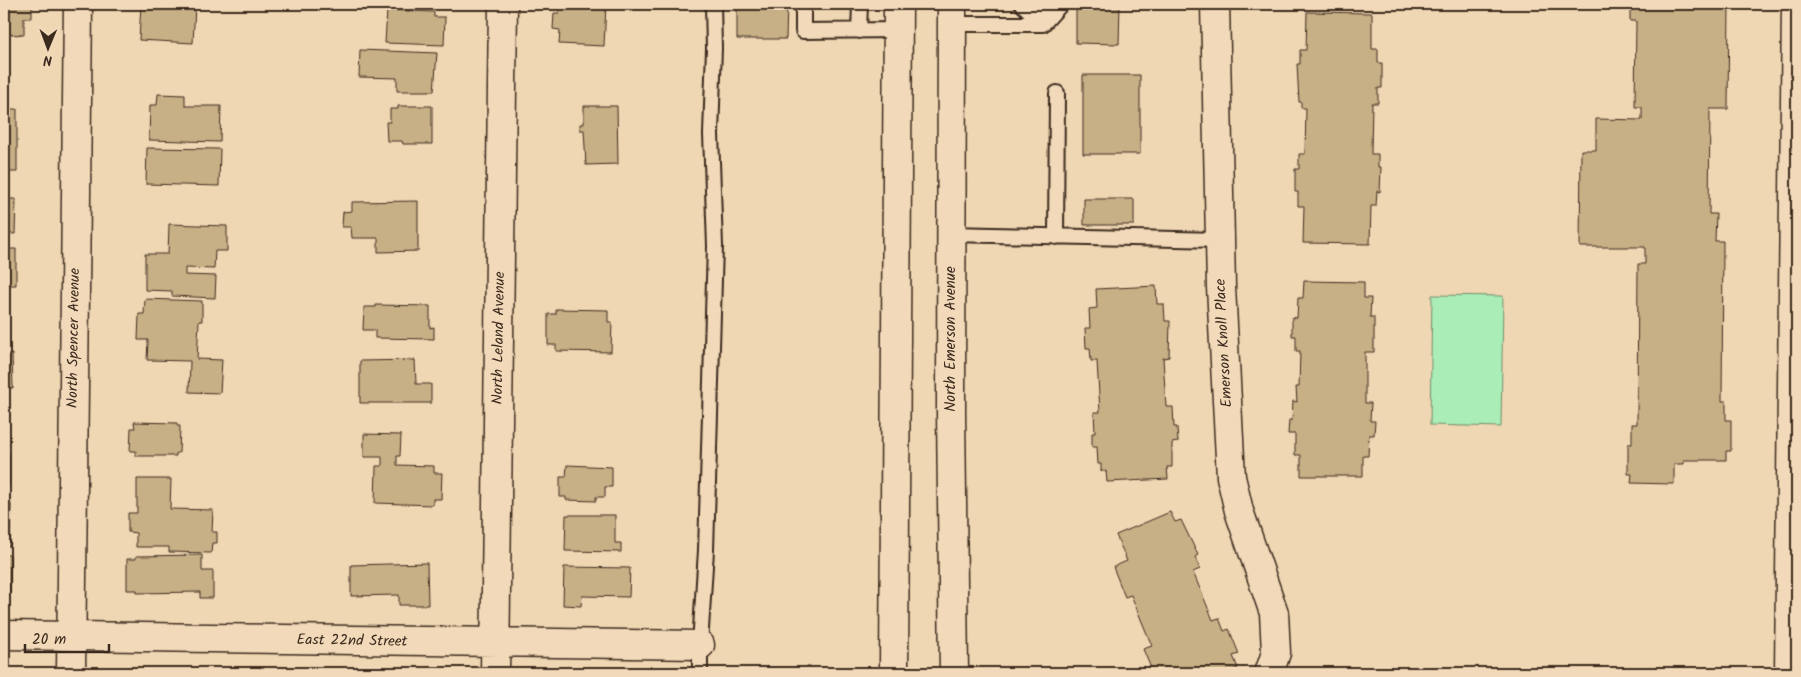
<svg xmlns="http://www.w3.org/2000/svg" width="1801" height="677" viewBox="0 0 1801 677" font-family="Kalam,sans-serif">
<rect width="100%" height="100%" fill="#f0d7b3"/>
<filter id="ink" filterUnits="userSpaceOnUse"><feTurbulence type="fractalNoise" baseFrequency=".02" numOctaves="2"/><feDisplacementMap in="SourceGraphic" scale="10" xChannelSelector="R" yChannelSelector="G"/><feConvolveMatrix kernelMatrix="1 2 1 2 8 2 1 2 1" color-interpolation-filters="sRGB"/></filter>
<g filter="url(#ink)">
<path fill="#aaedb7" stroke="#728c6a" d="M1432,295l71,1 -2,131 -71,-2z"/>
<path fill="#c8b086" stroke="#3b2a1e" d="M4,4h28v14h-8v17l-20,-1z
M141,4l54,2 -2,37 -54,-3z
M559,4h47l-2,42 -45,-2 1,-14 -7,-1 1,-16h5z
M737,4h50l-1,35h-49z
M1076,4h44l-1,40 -43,-1z
M1630,4h99l-1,105h-18l-1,105h7l-1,27h8l-1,160h4v19h5v31h-5v9h-42v4h-10v20l-43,-1 1,-9h-4v-30h4v-20h5l1,-160h7v-17h-65l1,-97h15v-31l46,1v-13h-7l1,-86h-6z
M387,10l47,2v5h11l-1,28 -59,-2z
M1307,12l65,1v36h6v14h4v25h-4v15h-6l-1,51h7v13h3l-1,25 -3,-1 -1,15h-5l-1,38 -67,-1 1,-37h-6v-14h-3v-23h4v-15h6l1,-46h-5v-6h-2l-2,-38h3v-14h6z
M360,50l77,3 -3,38h-37v-13l-38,-1z
M1083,75h57v79h-57z
M158,94l27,1v11h36l-1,36 -71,-2 1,-35h7z
M398,106h34v38h-29l-1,-3h-15l-1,-19h4v-13h8z
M584,106h33l1,58 -32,1 -2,-35h-4v-6h4z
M4,109h13v63h-13z
M147,148l73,1 -1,37 -73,-2z
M4,199h12l-1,35 -11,-1z
M1084,199h50v26h-50z
M418,201v50l-40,1v-14h-26l-1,-11h-9l1,-15 9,-1v-9z
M169,224l58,2v25h-12l-1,18 -29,-1v7l31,1 -1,22 -43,-2v-5l-27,-1v-36h23z
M4,249h12v36h-12z
M1304,281l60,1v16h7l-1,19h4v35h-9v51h6l-1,18h5l-1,14h-5l-1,21h-5v20h-62v-21h-6v-21h-7l1,-14h3l1,-19 4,1 -1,-15h3l1,-36h-4v-15h-4v-19l5,1 1,-20h5z
M1156,286l1,18h7l1,17h5l-1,36 -6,1 3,49h7l1,20h3l1,15 -6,1v24h-5l1,12 -61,3 -1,-11h-5v-7h-3l-1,-17h-5v-14h3l-1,-21h6l-3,-51h-6l-1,-13h-4l-1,-20h5l-1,-19 8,-1 -1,-19z
M145,299l57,2v20h-3l-2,38 25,1 -2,33 -31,-1 1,-31 -43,-1 1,-20h-10l1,-26h5z
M376,305l54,1v22l4,-1v12l-59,-1v-8h-12l1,-23h12z
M556,309l52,1v12h4l-1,30 -55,-1v-6h-8v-31h8z
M4,354h8l1,34 -9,-1z
M415,360l1,24h15v19h-71v-42z
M4,402h4v34h-4z
M134,422l43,1v3h3l-1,27h-3v3h-40v-5h-6l1,-23h4z
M364,434l37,1 -1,21h-3v9l37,1v7h8l-1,26h-8v6l-58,-2 1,-37h6v-9h-18z
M4,453h5v34h-5z
M567,465l45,2v20h-7v10h-9v4l-30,-1v-3h-6v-20h6z
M137,479h34l-1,30 43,1 -1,22h5v11h-5l-1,10 -42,-1v-5h-33v-14l-8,-1v-19h9z
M4,504h7l-1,42h-6z
M1170,512l5,10 6,-2 17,35 -3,2 5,12 -7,3 20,48 6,-2 5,13 5,-2 10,25 -6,2 5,12 -7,3 1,2h-79l-10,-24 9,-3 -21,-51 -6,2 -12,-30 14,-6 -11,-26z
M566,515h49v28h6v9l-56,-1z
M4,555h6v39h-6z
M202,555v16h11v27h-13v-6l-63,1v-3h-10v-31h9v-3z
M427,563l1,42h-29v-10l-48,1v-31z
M564,567l66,1 -1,29 -47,-1 -1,10 -18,-1z"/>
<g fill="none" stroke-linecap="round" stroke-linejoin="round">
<g stroke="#3b2a1e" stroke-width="18">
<path id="service" d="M803,4v27l95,-1
M1022,4l21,20
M1043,4v20
M952,24h91l18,-20
M859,31l1,-27
M951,234l269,6
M1056,237l1,-144
M700,673v-28l6,-95 9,-304 -4,-112 3,-86 -1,-44"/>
</g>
<g stroke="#3b2a1e" stroke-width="31">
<path id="minor" d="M1215,4l6,283 10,190 8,34 35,102 2,40 -7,20
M4,635l696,10
M71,673l7,-669
M495,673l8,-669
M1789,673l7,-669"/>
</g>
<g stroke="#3b2a1e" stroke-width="31">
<path id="primary" d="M952,4l-1,407 3,262
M894,673l4,-669"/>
</g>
<use href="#service" stroke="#f2d9b9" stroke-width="14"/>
<use href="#minor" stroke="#f2d9b9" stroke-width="28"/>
<use href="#primary" stroke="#f2d9b9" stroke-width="28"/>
</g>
</g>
<g text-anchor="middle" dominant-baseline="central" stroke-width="4.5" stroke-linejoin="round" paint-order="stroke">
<g font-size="15" fill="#3b2a1e" stroke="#f2d9b9">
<text transform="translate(74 338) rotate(-89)">North Spencer Avenue</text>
<text transform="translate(499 338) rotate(-89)">North Leland Avenue</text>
<text transform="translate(951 339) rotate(-90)">North Emerson Avenue</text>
<text transform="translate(1224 343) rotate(-93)">Emerson Knoll Place</text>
<text transform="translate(352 641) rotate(1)">East 22nd Street</text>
</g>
</g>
<rect width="1801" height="677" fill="none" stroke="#f2d9b9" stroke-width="20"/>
<rect x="10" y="10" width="1781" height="657" fill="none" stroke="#3b2a1e" stroke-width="2" filter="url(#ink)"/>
<g transform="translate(48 48) rotate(181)" stroke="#f2d9b9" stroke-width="4" paint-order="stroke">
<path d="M0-4L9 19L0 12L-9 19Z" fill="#3b2a1e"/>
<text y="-8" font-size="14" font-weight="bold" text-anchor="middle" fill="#3b2a1e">N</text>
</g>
<path d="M25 644v8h84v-8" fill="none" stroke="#3b2a1e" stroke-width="2.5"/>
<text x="32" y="644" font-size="15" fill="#3b2a1e" stroke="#f2d9b9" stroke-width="4" paint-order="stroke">20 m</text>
</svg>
